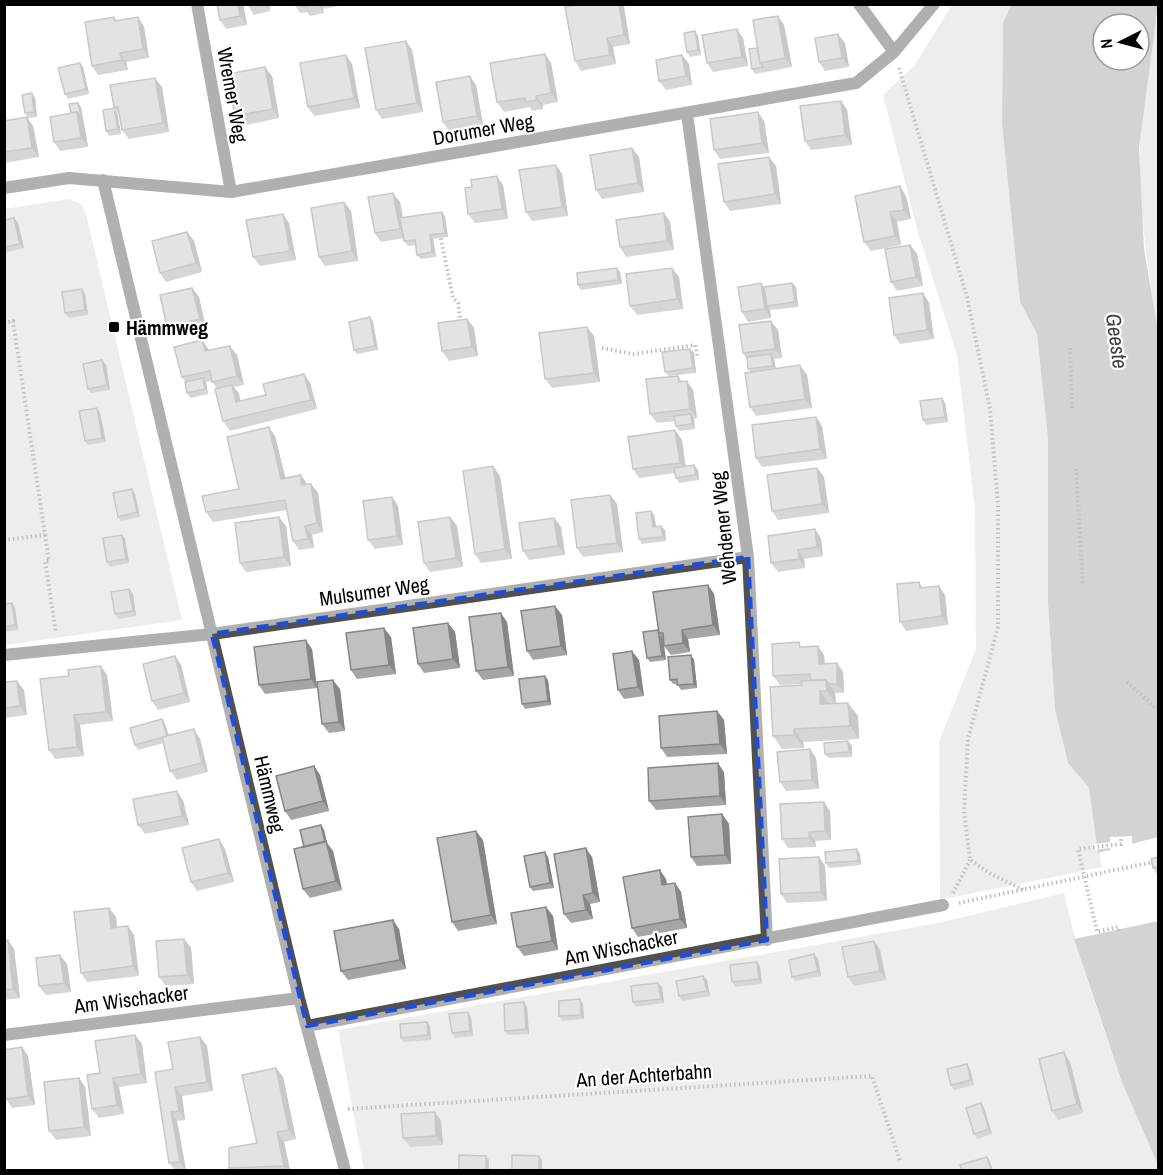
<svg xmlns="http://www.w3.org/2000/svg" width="1163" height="1175" viewBox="0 0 1163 1175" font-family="'Archivo Narrow',sans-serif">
<rect width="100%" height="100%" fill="#fff"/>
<path fill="#d7d7d7" d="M952,5h59l-8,18 -1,101 18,178 17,32 11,105v164l7,107 13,53 21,25 13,79 -162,33 -1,-158 37,-93 -1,-139 -18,-155 -40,-126 -34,-134 31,-29z
M1158,16v315c-18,-104 -30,-212 0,-315z
M69,199l12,5 5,10 96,406 -177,25v-436z
M1064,893c21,94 56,184 94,272v5h-794l-26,-140 600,-107z"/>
<path fill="#9e9e9e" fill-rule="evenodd" d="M1011,5h147l-19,143 5,101 14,82v506l-60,16 -9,-65 -21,-25 -13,-53 -7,-107v-164l-11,-105 -17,-32 -18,-178 1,-101zM1103,24h36v36h-36z
M1158,921v244l-36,-83 -48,-143z"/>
<path fill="#fff" d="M1132,836v11l-15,4h-6l-1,-3 -15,2 -1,-6 16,-2v-5z"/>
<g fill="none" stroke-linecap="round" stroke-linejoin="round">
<path stroke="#727272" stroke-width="4" stroke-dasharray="1.5 3" stroke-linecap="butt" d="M899,68l68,229 23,112 8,95v123l-30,112 -4,72 6,49 21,14 35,17
M440,234l13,64 5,5 3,21
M4,323l9,-2 32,214 -41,5
M602,348l31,6 62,-9 3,13
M1070,348l2,61
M1076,469l7,117
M45,535l4,26h-4l11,72
M1127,682l31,28
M953,893l17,-33
M959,903l199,-42
M1119,931l-1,-4 -21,5 -19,-83 43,-5v-8
M348,1109l524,-33 28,85"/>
<path stroke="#505050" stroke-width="12" d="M197,4l34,188
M859,4l35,48
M687,114l61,443 19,383
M103,180l196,818 46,172
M4,188l65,-10 162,14 625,-109 38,-31 40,-48
M4,655l208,-21 536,-77
M307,1026l636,-121
M4,1035l295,-37"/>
</g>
<path fill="#a5a5a5" d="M243,4l4,21 -21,4 -6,-9z
M247,4h22l1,7 -16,4z
M294,4h45v2l-16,3 1,4 -14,3 -3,-4 -7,1z
M624,7l6,37 -17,3 3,17 -35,7 -6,-10z
M114,17l3,4 21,-4 6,10 5,31 -23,4 2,8 -30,5 -6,-9z
M784,25l8,42 -37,7 -3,-5 5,-21z
M698,36l3,19 -11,2 -3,-5z
M743,38l5,28 -35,6 -6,-9z
M406,41l6,9 11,62 -41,7 -6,-9z
M845,43l4,24 -24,4 -6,-9z
M545,54l6,9 7,39 -15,3v4l-11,2 -2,-4 -26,5 -7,-10z
M682,55l7,9 3,21 -26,5 -7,-9z
M80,63l3,4 6,27 -21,5 -3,-5z
M352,64l8,44 -46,8 -6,-9z
M272,76l7,42 -37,8 -7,-10z
M476,85l7,40 -34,6 -6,-9z
M162,87l7,45 -40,7 -7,-9 -2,-14 -6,-9z
M32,93l3,5 2,19 -9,1 -3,-5z
M841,101l6,9 5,35 -41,5 -6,-9z
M78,103l3,4 7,40 -28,4 -6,-9z
M117,112l4,22 -12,2 -3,-5z
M4,116l3,4 26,6 6,31 -35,6z
M764,121l5,32 -49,6 -6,-9z
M639,157l5,35 -42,7 -6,-9z
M776,166l5,38 -51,7 -6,-9z
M562,174l6,42 -36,5 -6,-9z
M503,185l5,34 -33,4 -7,-9z
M906,196l5,23 -14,3 4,23 -30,6 -7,-9z
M344,202l7,9 7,50 -33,5 -6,-9z
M400,202l3,16 39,-6 3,5 3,20 -15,2 3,18 -15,2 -4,-4 -1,-10 -8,1 -4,-5v-3l-23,4 -6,-9z
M664,213l6,9 4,28 -48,7 -6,-10z
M14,218l4,5 6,25 -20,5v-33z
M289,223l7,37 -36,6 -7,-9z
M187,232l7,9 8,31 -36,10 -6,-9z
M910,245l7,9 6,32 -26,5 -6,-9z
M617,268l3,4 2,12 -41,6 -3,-5z
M679,277l4,32 -46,6 -7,-9z
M796,287l2,20 -28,3 1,8 -23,4 -6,-10 23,-24z
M192,288l7,9 7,32 -32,7 -7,-9z
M82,289l3,5 3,21 -19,3 -4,-5z
M923,293l6,10 5,36 -34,5 -6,-9z
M370,317l3,5 5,28 -21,4 -3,-4z
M467,319l7,9 4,28 -29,5 -7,-10z
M778,330l4,28 -8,1 2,10 31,6 5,33 -56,8 -6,-9 1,-35 -3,-3 -1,-10 -4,-6z
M594,336l6,46 -48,6 -7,-9z
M202,340l7,11 28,4 7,30 -10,2 5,7 1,7 26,-6 38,-21 6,9 7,26 -87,22 -7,-10 -6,-32 -5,-8 -6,1 2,12 -18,4 -3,-5 -2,-11 -3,-5z
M690,349l4,4 2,20 -27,3 -4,-4z
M102,360l4,5 4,25 -19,3 -3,-4z
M678,376l4,5 11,9 4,28 -3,1 1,10 -16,2 -3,-5 -1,-5 -18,2 -7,-9z
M942,398l3,5 3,19 -22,3 -3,-5z
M97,408l3,5 6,29 -18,3 -3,-4z
M816,417l6,9 5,33 -65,8 -6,-9z
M675,430l7,10 4,27 12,3 1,10 -20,3 -3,-5 -1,-5 -36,5 -6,-9z
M275,436l10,42 22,6h4l7,9 5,39 -11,3 2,13 -15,2 -6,-9 -6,-31 -74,12 -7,-10 33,-23z
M817,468l7,9 5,36 -51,7 -6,-9z
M500,476l12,83 -31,4 -6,-9z
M132,489l3,5 5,23 -19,4 -3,-4z
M610,495l7,9 6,48 -40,5 -6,-9z
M392,497l6,9 5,39 -28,4 -7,-9z
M651,511l3,4 2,11 9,4 1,11 -24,3 -3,-5z
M450,517l7,9 6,41 -33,5 -6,-9z
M554,518l7,9 4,28 -36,5 -6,-9z
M286,526l5,40 -45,6 -6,-9z
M815,529l6,10 2,17 -19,3 1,9 -27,4 -7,-9z
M122,535l3,4 4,24 -19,4 -3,-5z
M919,582l4,6 22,7 3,30 -42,6 -6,-9z
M708,585l6,9 6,41 -32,4 2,13 -19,3 -7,-9 -1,-7 3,21 -16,2 -3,-4 11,-28z
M129,589l4,5 3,22 -18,3 -3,-5z
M12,603l3,5 3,22 -14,2v-28z
M562,615l5,40 -34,5 -6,-9z
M507,622l7,54 -31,4 -7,-9z
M448,623l7,9 5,36 -36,5 -6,-9z
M391,637l5,37 -39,5 -6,-9z
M802,647l22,8 1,8h12l6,9 1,21h-9l1,10 22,13 1,23 -56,3 1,6 -22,1 -9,-13 29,-51v-1l-22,1 -7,-9z
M312,649l5,39 -52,6 -6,-9z
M691,655l3,5 3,28 -16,2 -4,-6h-4l-3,-4z
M175,656l6,9 9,37 -32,8 -6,-9z
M639,660l5,36 -20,3 -6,-9z
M107,675l6,46 -33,4 4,31 -29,3 -6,-9 -9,-71z
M548,680l3,25 -26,4 -3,-5z
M4,682l20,8 3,25 -23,3z
M340,689l5,42 -16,2 -7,-9z
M717,711l7,9 3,34 -60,3 -6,-9z
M162,719l3,5 4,11 31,4 8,33 -31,8 -7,-9 -6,-28 -26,7 -3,-5z
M848,741l4,5v11l-24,1 -3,-4z
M816,758l3,31 -33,2 -6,-9z
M314,766l6,9 9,36 -38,9 -6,-9z
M724,772l2,33 -70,5 -7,-9z
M183,800l6,25 -44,9 -7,-9z
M830,811l1,29 -16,1 1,6 -28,1 -6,-9z
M722,814l7,10 2,40 -34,2 -6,-9z
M321,825l3,5 3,13 6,8 9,39 -32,8 -7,-9 1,-42z
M483,840l14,84 -39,7 -6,-9z
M225,849l9,33 -37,9 -6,-9z
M860,854l1,11 -32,3 -3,-5z
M548,857l6,31 -21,3 -3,-4z
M592,857l8,45 -10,2 3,15 -22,4 -7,-9z
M819,857l6,9 2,35 -40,2 -6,-9z
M1158,857v19l-5,-8z
M666,879l1,5 8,-1 6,9 6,36 -49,9 -6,-9z
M109,908l7,9 1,10 17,8 5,41 -52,6 -6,-9z
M553,916l5,34 -34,6 -7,-9z
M399,929l7,40 -58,11 -7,-9z
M184,939l7,9 3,36 -28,2 -7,-9z
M4,941l10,8 6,49 -16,2z
M874,941l6,9 6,30 -32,6 -6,-9z
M814,954l4,5 3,17 -26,5 -3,-4z
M67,964l4,28 -25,3 -7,-9z
M760,966l2,18 -27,3 -3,-5z
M703,976l4,4 3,16 -28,5 -3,-5z
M662,987l2,16 -28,4 -3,-5z
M580,999l3,5 1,15 -21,2 -4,-5z
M527,1007l2,27 -20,1 -4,-4z
M471,1017l2,19 -18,2 -3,-5z
M427,1022l3,4 1,14 -27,2 -3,-4z
M135,1035l7,9 5,39 -28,4 5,27 -25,4 -7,-9 8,-36z
M200,1037l7,9 6,45 -31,5 3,24 -8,1 9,49h-11l-6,-7 4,-94z
M22,1047l6,9 7,49 -23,3 -6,-9 -1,-2h-1v-47z
M1070,1062l13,51 -25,7 -6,-9z
M276,1068l7,9 13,62 -12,3 6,28h-59l-2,-2 28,-25z
M970,1069l4,16 -20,5 -3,-5z
M79,1078l6,9 6,49 -35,4 -7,-9z
M981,1103l3,5 8,26 -15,5 -3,-5z
M435,1112l6,9 2,24 -33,2 -7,-9z"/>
<path fill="#868686" d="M238,4h5l4,21 -7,-9z
M266,4h3l1,7z
M318,4h2l3,5 1,4z
M619,4h3l2,3 6,37 -6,-9z
M778,16l6,9 8,42 -7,-9z
M138,17l6,10 5,31 -6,-9z
M737,29l6,9 5,28 -6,-9z
M695,31l3,5 3,19 -3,-5z
M838,34l7,9 4,24 -7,-9z
M607,38l6,9 3,17 -6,-9z
M406,41l6,9 11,62 -6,-9z
M120,53l6,9 2,8 -6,-10z
M545,54l6,9 7,39 -7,-9z
M346,55l6,9 8,44 -6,-10z
M682,55l7,9 3,21 -6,-9z
M80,63l3,4 6,27 -3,-5z
M265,67l7,9 7,42 -6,-9z
M470,76l6,9 7,40 -6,-9z
M155,78l7,9 7,45 -6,-9z
M32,93l3,5 2,19 -3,-5z
M536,96l7,9v4l-6,-9z
M841,101l6,9 5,35 -7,-10z
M78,103l3,4 7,40 -7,-9 -4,-26z
M114,108l3,4 4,22 -3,-5z
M758,112l6,9 5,32 -7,-10z
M27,117l6,9 6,31 -7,-9z
M632,148l7,9 5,35 -6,-9z
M769,157l7,9 5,38 -6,-10z
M556,165l6,9 6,42 -6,-9z
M497,176l6,9 5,34 -6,-10z
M900,186l6,10 5,23 -7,-9z
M393,193l7,9 6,36 -6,-9z
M344,202l7,9 7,50 -6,-10z
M442,212l3,5 3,20 -3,-4z
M890,212l7,10 4,23 -6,-9z
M664,213l6,9 4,28 -7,-9z
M283,214l6,9 7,37 -6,-9z
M14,218l4,5 6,25 -4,-4z
M187,232l7,9 8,31 -6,-9z
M430,235l3,4 3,18 -4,-5z
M910,245l7,9 6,32 -7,-9z
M617,268l3,4 2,12 -4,-4z
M672,268l7,9 4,32 -6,-10z
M761,283l7,10 -1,13 3,4 1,8 -6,-9z
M792,283l4,4 2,20 -3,-5z
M192,288l7,9 7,32 -6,-10z
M82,289l3,5 3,21 -3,-5z
M923,293l6,10 5,36 -7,-9z
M370,317l3,5 5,28 -3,-4z
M467,319l7,9 4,28 -6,-9z
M771,321l7,9 4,28 -7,-9z
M587,327l7,9 6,46 -6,-9z
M202,340l7,10 3,11 -7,-10z
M230,346l7,9 7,30 -7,-9z
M690,349l4,4 2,20 -3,-5z
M771,354l3,5 2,12 -3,-5z
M102,360l4,5 4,25 -3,-5z
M800,365l7,10 5,33 -7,-9z
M304,374l6,9 7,26 -6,-9z
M203,378l3,4 2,12 -3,-5z
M687,381l6,9 4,28 -7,-9z
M232,385l7,9 4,17 -7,-9z
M942,398l3,5 3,19 -3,-5z
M97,408l3,5 6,29 -4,-4z
M691,414l3,5 1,10 -3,-5z
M816,417l6,9 5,33 -7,-10z
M269,427l6,9 13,52 -7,-9z
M675,430l7,10 4,32 -6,-9z
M694,465l4,5 1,10 -3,-5z
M493,466l7,10 12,83 -7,-10z
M817,468l7,9 5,36 -7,-9z
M301,475l6,9 -6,1z
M311,484l7,9 5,39 -6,-9z
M132,489l3,5 5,23 -3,-5z
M610,495l7,9 6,48 -6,-9z
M392,497l6,9 5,39 -6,-9z
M651,511l3,4 3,16 -4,-4z
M279,517l7,9 5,40 -7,-9z
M450,517l7,9 6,41 -7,-9z
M554,518l7,9 4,28 -7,-9z
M305,526l7,9 2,13 -6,-9z
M661,526l4,4 1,11 -3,-4z
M815,529l6,10 2,17 -6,-9z
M122,535l3,4 4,24 -3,-4z
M798,550l6,9 1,9 -6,-9z
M708,585l6,9 6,41 -7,-10z
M939,586l6,9 3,30 -6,-9z
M129,589l4,5 3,22 -3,-5z
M12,603l3,5 3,22 -3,-5z
M555,606l7,9 5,40 -6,-9z
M501,613l6,9 7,54 -6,-9z
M448,623l7,9 5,36 -7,-9z
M384,628l7,9 5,37 -7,-9z
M682,630l6,9 2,13 -7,-9z
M660,635l3,4 3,21 -4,-4z
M306,640l6,9 5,39 -6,-9z
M818,646l6,9 1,18 -6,-9z
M632,651l7,9 5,36 -6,-9z
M691,655l3,5 3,28 -3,-4z
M175,656l6,9 9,37 -6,-9z
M837,663l6,9 1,21 -7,-9z
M101,666l6,9 6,46 -7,-9z
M545,676l3,4 3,25 -3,-4z
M333,680l7,9 5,42 -6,-9z
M826,680l9,13 1,11 -9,-13z
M17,681l7,9 3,25 -7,-9z
M820,691l9,13h-9z
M848,703l10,13 1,23 -9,-13z
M717,711l7,9 3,34 -7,-10z
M74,715l6,10 4,31 -7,-9z
M162,719l3,5 5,17 -3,-4z
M194,729l6,10 8,33 -6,-9z
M794,729l9,13 1,6 -10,-13z
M848,741l4,5v11l-3,-5z
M810,749l6,9 3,31 -7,-9z
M718,763l6,9 2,33 -6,-9z
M314,766l6,9 9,36 -6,-10z
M177,791l6,9 6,25 -7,-9z
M824,802l6,9 1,29 -6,-9z
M722,814l7,10 2,40 -6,-9z
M321,825l3,5 3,13 6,8 9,39 -6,-9 -10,-34z
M476,831l7,9 14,84 -6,-9z
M809,832l6,9 1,6 -7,-9z
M219,839l6,10 9,33 -6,-9z
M586,848l6,9 8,45 -7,-9z
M857,849l3,5 1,11 -3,-4z
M545,852l3,5 6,31 -4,-5z
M819,857l6,9 2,35 -6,-9z
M660,870l6,9 2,15 -6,-9z
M675,883l6,9 6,36 -7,-9z
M583,895l7,9 3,15 -7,-9z
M546,907l7,9 5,34 -6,-9z
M109,908l7,9 2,20 -7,-9z
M393,920l6,9 7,40 -6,-9z
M128,926l6,9 5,41 -6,-10z
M184,939l7,9 3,36 -7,-9z
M8,940l6,9 6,49 -7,-9z
M874,941l6,9 6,30 -6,-9z
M814,954l4,5 3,17 -3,-5z
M60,955l7,9 4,28 -7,-9z
M757,962l3,4 2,18 -3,-5z
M703,976l4,4 3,16 -3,-5z
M658,983l4,4 2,16 -3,-4z
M580,999l3,5 1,15 -3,-4z
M524,1002l3,5 2,27 -3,-5z
M468,1012l3,5 2,19 -3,-5z
M427,1022l3,4 1,14 -3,-5z
M135,1035l7,9 5,39 -6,-9z
M200,1037l7,9 6,45 -6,-9z
M22,1047l6,9 7,49 -7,-9z
M1064,1052l6,10 13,51 -6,-9z
M967,1064l3,5 4,16 -3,-5z
M276,1068l7,9 13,62 -7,-9z
M79,1078l6,9 6,49 -7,-9z
M113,1078l6,9 5,27 -7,-9z
M175,1087l7,9 3,24 -6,-9z
M981,1103l3,5 8,26 -3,-5z
M171,1112l6,9 9,49 -6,-8z
M435,1112l6,9 2,24 -7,-9z
M277,1132l7,10 6,28h-3l-3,-4z
M486,1156l3,4v10h-3z
M539,1156l3,4v10h-3z
M987,1157l3,5 3,8h-2z"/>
<path fill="#c0c0c0" stroke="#868686" stroke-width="1.5" d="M217,4h21l2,12 -20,4z
M303,4h11l-11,3z
M578,4h41l5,31 -17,3 3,17 -35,6 -10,-54z
M778,16l7,42 -25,5 -7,-43z
M114,17l1,4 23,-4 5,32 -23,4 2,7 -30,6 -7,-44z
M737,29l5,28 -35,6 -5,-28z
M695,31l3,19 -11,2 -3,-19z
M838,34l4,24 -23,4 -4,-24z
M406,41l11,62 -41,7 -11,-62z
M757,48l3,15 3,4 -11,2 -3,-20z
M545,54l6,39 -15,3 1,4 -11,2 -1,-4 -28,4 -7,-39z
M346,55l8,43 -46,9 -8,-44z
M682,55l4,21 -27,5 -3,-21z
M80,63l6,26 -21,5 -7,-26z
M265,67l8,42 -38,7 -7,-42z
M470,76l7,40 -34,6 -7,-40z
M155,78l8,45 -41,7 -4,-23h-4l-4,-22z
M32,93l2,19 -9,1 -3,-18z
M841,101l4,34 -40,6 -5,-35z
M78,103l3,14 -4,-5 -6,1 -2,-9z
M114,108l4,21 -12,2 -3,-21z
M77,112l4,26 -27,4 -4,-25z
M758,112l4,31 -48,7 -4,-31z
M27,117l5,31 -28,4v-31z
M632,148l6,35 -42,7 -6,-35z
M769,157l6,37 -51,8 -6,-38z
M556,165l6,42 -36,5 -7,-42z
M497,176l5,33 -34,5 -3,-26 7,-1 -1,-7z
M900,186l4,24 -14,2 5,24 -31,6 -9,-46z
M393,193l7,36 -25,4 -7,-36z
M344,202l8,49 -33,6 -8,-49z
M442,212l3,21 -15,2 2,17 -15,3 -2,-15 -11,1 -4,-23z
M664,213l3,28 -47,6 -4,-27z
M283,214l7,37 -37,6 -7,-37z
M14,218l6,26 -16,3v-27z
M187,232l9,31 -36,10 -8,-32z
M910,245l6,32 -25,5 -6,-33z
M617,268l1,12 -40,5 -1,-12z
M672,268l5,31 -47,7 -4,-32z
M761,283l4,26 -23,3 -4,-25z
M792,283l3,19 -28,4 -3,-19z
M192,288l8,31 -33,8 -7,-32z
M82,289l3,21 -20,3 -3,-21z
M923,293l4,37 -33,5 -5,-37z
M370,317l5,29 -21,4 -5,-28z
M467,319l5,28 -30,4 -4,-28z
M771,321l4,28 -32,4 -4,-28z
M587,327l7,46 -49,6 -6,-46z
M202,340l3,11 25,-5 7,30 -25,6 -2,-11 -28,6 -8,-30z
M690,349l3,19 -28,4 -3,-20z
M771,354l2,12 -25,3 -1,-12z
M102,360l5,25 -19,4 -5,-25z
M800,365l5,34 -55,8 -5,-34z
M304,374l7,26 -88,21 -8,-32 17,-4 4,17 30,-7 -3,-11z
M678,376l1,6 8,-1 3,28 -40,5 -4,-35z
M203,378l2,11 -18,4 -2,-11z
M942,398l3,19 -22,3 -3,-19z
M97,408l5,30 -17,3 -6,-30z
M691,414l1,10 -16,2 -2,-10z
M816,417l4,32 -64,9 -4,-33z
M269,427l12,52 20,-4v10l10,-1 6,39 -12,3 3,13 -15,2 -8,-41 -79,12 -4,-16 37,-7 -12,-52z
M675,430l5,33 -47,6 -5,-32z
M694,465l2,10 -20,3 -2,-10z
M493,466l12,83 -30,5 -12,-83z
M817,468l5,36 -50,7 -5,-36z
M132,489l5,23 -19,5 -5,-24z
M610,495l7,48 -40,5 -6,-48z
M392,497l5,39 -29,4 -5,-39z
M651,511l2,16 8,-1 2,11 -24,2 -3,-26z
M279,517l5,40 -44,6 -5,-40z
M450,517l6,41 -32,5 -6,-41z
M554,518l4,28 -35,5 -4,-28z
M815,529l2,18 -19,3 1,9 -28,4 -3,-27z
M122,535l4,24 -19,3 -4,-24z
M919,582l1,6 19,-2 3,30 -42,6 -3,-38z
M708,585l5,40 -31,5 1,13 -19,3 -1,-13h-4l-6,-41z
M129,589l4,22 -18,3 -4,-22z
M12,603l3,22 -11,2v-23z
M555,606l6,40 -34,5 -6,-40z
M501,613l7,54 -32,4 -7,-54z
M448,623l5,36 -35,5 -5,-36z
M384,628l5,37 -38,5 -5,-37z
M658,630l4,26 -15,2 -4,-26z
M306,640l5,39 -52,6 -5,-38z
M799,642l1,5 18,-1 1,18 18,-1v21h-8l-3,-4h-15l-1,-6 -37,2 -1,-32z
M632,651l6,36 -20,3 -5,-36z
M691,655l3,29 -17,1v-6l-7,1 -2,-23z
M175,656l9,37 -32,8 -9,-37z
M101,666l5,46 -32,3 3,32 -28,3 -9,-71 29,-3 -1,-6z
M545,676l3,25 -26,3 -3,-25z
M333,680l6,42 -17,2 -5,-42z
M826,680l1,11h-7v13l28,-1 2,23 -56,3v6l-21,1 -3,-49 32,-2 -1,-4z
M17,681l3,25 -16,2v-26z
M717,711l3,33 -59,4 -2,-32z
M162,719l5,17 -32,9 -5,-17z
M194,729l8,34 -32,8 -8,-34z
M848,741l1,11 -24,2 -1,-11z
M810,749l2,31 -32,2 -3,-30z
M718,763l2,33 -71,5 -1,-33z
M314,766l9,35 -38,10 -9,-35z
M177,791l5,25 -44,9 -5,-26z
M824,802l1,29 -16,1v6l-27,1 -2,-35z
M722,814l3,41 -34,2 -3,-40z
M321,825l4,17 -21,5 -4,-17z
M476,831l15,84 -39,7 -15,-84z
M219,839l9,34 -37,9 -9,-34z
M326,841l10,40 -33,8 -9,-40z
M586,848l7,45 -10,2 3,15 -22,4 -10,-60z
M857,849l1,12 -32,2 -1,-11z
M545,852l5,31 -20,4 -6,-31z
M819,857l2,35 -40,2 -2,-35z
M1158,857v10l-5,1 -2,-9z
M660,870l2,15 13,-2 5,36 -48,9 -9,-51z
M546,907l6,34 -35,6 -6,-34z
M109,908l2,20 17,-2 5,40 -52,7 -7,-61z
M393,920l7,40 -59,11 -7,-40z
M184,939l3,36 -28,2 -3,-36z
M8,940l5,49 -9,1v-49z
M874,941l6,30 -32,6 -6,-30z
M814,954l4,17 -26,6 -3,-17z
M60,955l4,28 -25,3 -3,-28z
M757,962l2,17 -27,3 -2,-17z
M703,976l4,15 -28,5 -3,-15z
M658,983l3,16 -28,3 -2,-16z
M580,999l1,16 -22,1v-15z
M524,1002l2,27 -21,2 -1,-27z
M468,1012l2,19 -18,2 -3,-19z
M427,1022l1,13 -27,3 -1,-14z
M135,1035l6,39 -28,4 4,27 -25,4 -5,-34 13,-2 -5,-32z
M200,1037l7,45 -32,5 4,24 -8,1 9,50 -11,1 -14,-91 18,-3 -5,-27z
M22,1047l6,49 -22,3 -2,-12v-37z
M1064,1052l13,52 -25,7 -13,-52z
M967,1064l4,16 -20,5 -4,-16z
M276,1068l13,62 -12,2 7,34 -55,2v-20l28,-5 -15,-68z
M79,1078l5,49 -35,4 -5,-49z
M981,1103l8,26 -15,5 -8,-26z
M435,1112l1,24 -33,2 -2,-24z
M459,1155l27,1v14h-27z
M512,1155l27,1v14h-27z
M987,1157l4,13h-29l-2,-5z"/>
<path d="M0 0H1163V1175H0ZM748,557l19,383 -460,86 -95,-392z" fill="#fff" fill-opacity=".55" fill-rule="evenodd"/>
<path fill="none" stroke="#1d4ed8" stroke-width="4.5" stroke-dasharray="12 8" stroke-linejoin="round" d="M748,557l19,383 -460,86 -95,-392z"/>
<rect fill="#000" stroke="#fff" stroke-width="2" x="108" y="321" width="12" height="12" rx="3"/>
<g text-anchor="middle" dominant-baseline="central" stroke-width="4.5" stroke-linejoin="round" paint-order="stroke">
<g font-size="20" fill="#000" stroke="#fff">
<text transform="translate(233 95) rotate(80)">Wremer Weg</text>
<text transform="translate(483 129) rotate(-10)">Dorumer Weg</text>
<text transform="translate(723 528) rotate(-96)">Wehdener Weg</text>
<text transform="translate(374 591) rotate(-8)">Mulsumer Weg</text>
<text transform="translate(270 794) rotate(77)">Hämmweg</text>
<text transform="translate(621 947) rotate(-11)">Am Wischacker</text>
<text transform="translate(131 999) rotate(-7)">Am Wischacker</text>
<text transform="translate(644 1075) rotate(-4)">An der Achterbahn</text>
</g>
<g font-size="20" font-weight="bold" fill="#000" stroke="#fff" text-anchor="start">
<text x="126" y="327">Hämmweg</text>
</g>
<g font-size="21" font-style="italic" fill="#3f3f3f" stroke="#fff">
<text transform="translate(1117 341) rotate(82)">Geeste</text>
</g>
</g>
<rect width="1163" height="1175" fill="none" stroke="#000000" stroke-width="12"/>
<g transform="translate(1121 42) rotate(264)"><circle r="28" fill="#ffffff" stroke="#999999" stroke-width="1.5"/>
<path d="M0-4.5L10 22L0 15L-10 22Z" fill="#000000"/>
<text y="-9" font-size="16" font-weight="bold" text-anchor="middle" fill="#000000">N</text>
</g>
</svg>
